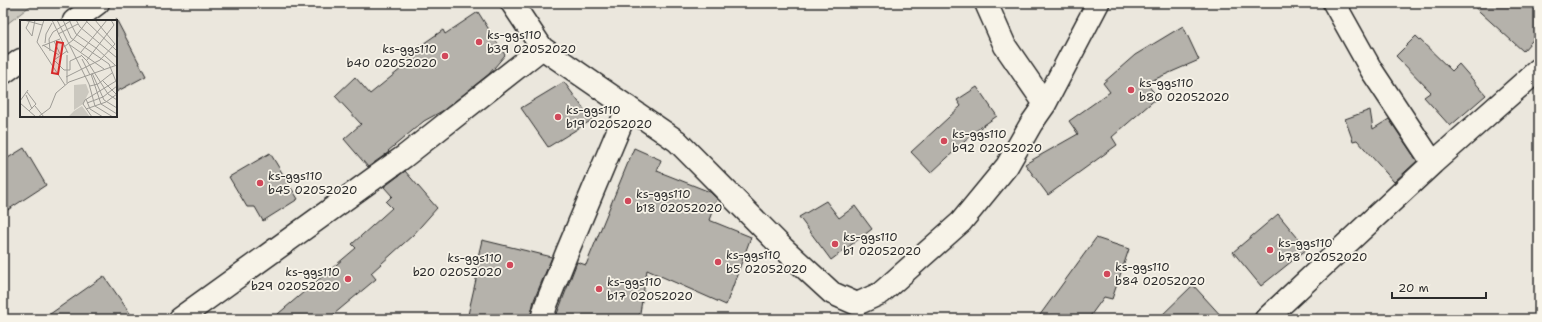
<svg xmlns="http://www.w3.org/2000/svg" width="1542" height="322" viewBox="0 0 1542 322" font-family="'Shantell Sans',sans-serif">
<rect width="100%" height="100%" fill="#ebe7dd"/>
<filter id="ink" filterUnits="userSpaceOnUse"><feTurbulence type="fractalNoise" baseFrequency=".025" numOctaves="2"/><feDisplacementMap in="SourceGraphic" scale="8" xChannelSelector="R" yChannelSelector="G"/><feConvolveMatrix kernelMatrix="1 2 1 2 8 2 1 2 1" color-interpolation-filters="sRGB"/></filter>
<g filter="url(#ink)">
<path fill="#cbc8bf" stroke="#7b7a75" d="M3,3h31l-31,24z"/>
<path fill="#b5b2ab" stroke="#2b2b2b" d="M1470,3h69v30l-16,18z
M478,12l27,43 -16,19 -45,36 -20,11 -36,30 1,1 -21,15 -24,-28 17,-15 -26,-28 20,-19 15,17 37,-30 -3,-7 39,-27 2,4z
M116,19l30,57 -30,16z
M1183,26l16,34 -53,23 12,14 -46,40 5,8 -69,50 -23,-31 53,-30 -9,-13 41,-29 -7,-9 32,-28z
M1416,36l36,35 7,-7 27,31 -36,31 -26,-29 7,-5 -35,-36z
M564,82l28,38 -44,27 -27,-39z
M977,87l20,29 -20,14 -46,43 -20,-21 50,-46 -4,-6z
M1370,110l3,19 16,-10 28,42 -23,21 -37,-42 -4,1 -8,-22z
M24,148l22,37 -43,28v-52z
M634,148l27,12 -4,11 53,21 7,7 -8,21 42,17 -25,68 -79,-35 -8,49h-84l22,-57 9,3z
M270,153l28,46 -35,22 -8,-14h-8l-18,-30z
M405,171l32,37 -24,27 -42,38 5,6 -48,40h-56l84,-71 -4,-4 40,-36 -6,-6 6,-6 -8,-9z
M826,201l13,17 16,-12 17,23 -41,31 -32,-43z
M1278,214l29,35 -46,37 -28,-34z
M1096,238l33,11 -17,50 -8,-2 -16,22h-51z
M482,240l70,17 -18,43 -4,19h-63l10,-44 -3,-1z
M104,276l30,43h-91z
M1193,285l31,34h-66z"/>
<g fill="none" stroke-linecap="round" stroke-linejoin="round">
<g stroke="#2b2b2b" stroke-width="25">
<path id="minor" d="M512,3l30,45 135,93 106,107 49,45 25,11 24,-11 80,-71 46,-56 24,-42 14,-20 53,-101
M986,3l19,43 40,58
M1334,3l38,68 61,92
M74,21l24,-18
M3,73l18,-13
M179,319l226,-163 137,-108
M542,319l4,-14 22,-55 60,-143
M1266,319l167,-156 106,-94"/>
</g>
<use href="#minor" stroke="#f7f3e8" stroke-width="22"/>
</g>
</g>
<g fill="#d1495b" stroke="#f7f3e8" stroke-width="1.5">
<circle cx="479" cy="42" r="4"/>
<circle cx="445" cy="56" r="4"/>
<circle cx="1131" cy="90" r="4"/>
<circle cx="558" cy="117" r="4"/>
<circle cx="944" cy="141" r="4"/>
<circle cx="260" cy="183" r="4"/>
<circle cx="628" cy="201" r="4"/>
<circle cx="835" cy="244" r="4"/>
<circle cx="1270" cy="250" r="4"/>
<circle cx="718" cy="262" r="4"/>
<circle cx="510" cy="265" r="4"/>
<circle cx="1107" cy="274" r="4"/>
<circle cx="348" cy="279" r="4"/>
<circle cx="599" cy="289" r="4"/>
</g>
<g text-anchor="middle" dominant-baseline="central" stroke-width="3.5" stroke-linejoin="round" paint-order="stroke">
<g font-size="12" fill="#2b2b2b" stroke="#f7f3e8" text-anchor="start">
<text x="487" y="35">ks-ggs110<tspan x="487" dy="14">b39 02052020</tspan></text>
<text x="437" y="49" text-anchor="end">ks-ggs110<tspan x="437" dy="14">b40 02052020</tspan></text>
<text x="1139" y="83">ks-ggs110<tspan x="1139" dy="14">b80 02052020</tspan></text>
<text x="566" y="110">ks-ggs110<tspan x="566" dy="14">b19 02052020</tspan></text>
<text x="952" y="134">ks-ggs110<tspan x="952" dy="14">b92 02052020</tspan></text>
<text x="268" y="176">ks-ggs110<tspan x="268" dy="14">b45 02052020</tspan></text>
<text x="636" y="194">ks-ggs110<tspan x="636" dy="14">b18 02052020</tspan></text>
<text x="843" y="237">ks-ggs110<tspan x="843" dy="14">b1 02052020</tspan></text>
<text x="1278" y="243">ks-ggs110<tspan x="1278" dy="14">b78 02052020</tspan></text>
<text x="726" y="255">ks-ggs110<tspan x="726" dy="14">b5 02052020</tspan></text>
<text x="502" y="258" text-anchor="end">ks-ggs110<tspan x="502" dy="14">b20 02052020</tspan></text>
<text x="1115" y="267">ks-ggs110<tspan x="1115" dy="14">b84 02052020</tspan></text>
<text x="340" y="272" text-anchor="end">ks-ggs110<tspan x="340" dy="14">b29 02052020</tspan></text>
<text x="607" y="282">ks-ggs110<tspan x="607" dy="14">b17 02052020</tspan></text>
</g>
</g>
<g transform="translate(20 20)">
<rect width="97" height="97" fill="#ebe7dd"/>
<path d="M66,64l3,8 -6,12 -9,6v-25zM62,86l8,11h-22l6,-6z" fill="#cbc8bf"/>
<path fill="none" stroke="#9e9c96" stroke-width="1" d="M4,0l18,5M10,0l-4,8 6,8M24,0l-7,22 28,43M32,0l16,33M37,0l32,64 6,22 18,11M43,0l8,18 38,26 8,20M49,0l7,14 20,14 19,17M56,0l4,7 37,31M65,0l31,30M38,14l20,-10M12,16l3,-16M34,21l6,13M25,23l1,-9 6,-11M23,25l16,10M50,25l34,24M22,26l18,-7M44,27l9,-7 15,-20M30,31l-1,-12 4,-7 19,-12M47,31l-13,9 10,10h6v-9M61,32l26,-32M47,35v28M61,35l6,6 21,33 9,6M62,39l8,16M67,40l27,-35 -3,-5M50,41l11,-5M72,53l12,27 13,8M71,54l10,30 16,10M46,57l34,-17 15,-16 -20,-24M83,61l14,14M70,66l8,-2 14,-11M7,72l9,12 -7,7M6,75l6,14M66,79l4,10 13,8M0,81l8,-11M0,83l16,14M67,83l16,-6 14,-11M15,86l9,11M66,89l20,-7 11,-8M18,97l12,-9 6,-15 13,-11 48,-17M72,97l-9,-13 2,-4 31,-19"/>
<path fill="#d62828" fill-opacity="0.15" stroke="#d62828" stroke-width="2" d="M37,22l6,1 -5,31 -6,-1z"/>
<rect width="97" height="97" fill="none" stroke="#2b2b2b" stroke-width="2"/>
</g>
<rect width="1542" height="322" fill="none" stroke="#f7f3e8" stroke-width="16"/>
<rect x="8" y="8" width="1526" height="306" fill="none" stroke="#2b2b2b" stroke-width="1.5" filter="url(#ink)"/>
<path d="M1392 292v6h94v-6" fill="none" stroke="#2b2b2b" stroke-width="2"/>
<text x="1398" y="292" font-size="12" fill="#2b2b2b" stroke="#f7f3e8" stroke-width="3" paint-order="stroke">20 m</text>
</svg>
